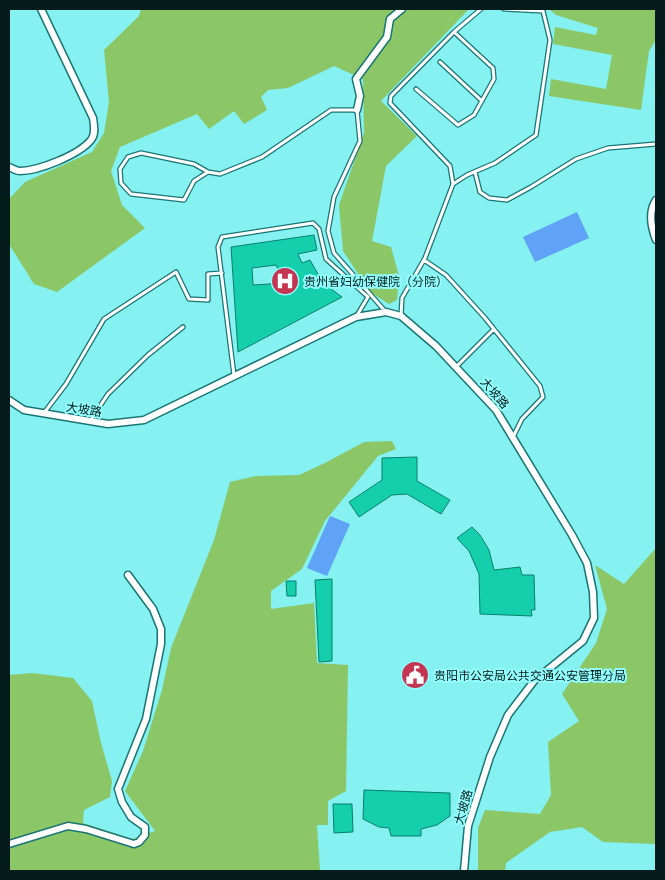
<svg xmlns="http://www.w3.org/2000/svg" width="665" height="880" viewBox="0 0 665 880" font-family="'PT Serif','Noto Sans SC',serif">
<rect width="100%" height="100%" fill="#85f1f0"/>
<path fill="#8bc667" d="M141,9h328l-88,92 36,35 -31,30 -14,75 19,6 8,29 -2,24 -8,4 -19,-12 -27,-41 -4,-46 25,-72 -1,-54 -29,-13 -46,22 -20,2 -7,7 6,13 -23,14 -10,-13 -25,18 -12,-15 -77,33 -9,24 11,34 23,23 -88,64 -23,-8 -25,-40v-45l16,-17 67,-30 12,-19 5,-31 -5,-52 35,-34z
M549,9h107v31l-7,11 -8,59 -92,-14 2,-17 55,10 6,-34 -59,-11 2,-17 41,8 2,-7 -42,-13z
M392,441l4,8 -18,7 -53,65 -23,48 -31,22v18l43,-6 3,60 31,2 -2,126 -18,10v24h-11l3,46h-311v-196l23,-2 41,5 19,23 9,42 11,38 -2,16 -26,13 -1,13 49,16 23,-8 -30,-40 18,-40 19,-61 9,-42 43,-108 16,-58 26,-6 43,-1 26,-12 39,-21z
M656,548v296l-53,-2 -21,-15 -32,5 -44,31 -1,8h-27v-43l7,-18 55,4 11,-19 -3,-53 31,-21 -17,-27 34,-51 11,-34 -12,-44 29,19z"/>
<path fill="#60a3f6" d="M577,212l12,26 -54,24 -12,-25z
M330,516l20,8 -23,52 -20,-8z"/>
<path fill="#14ceac" stroke="#07816b" fill-rule="evenodd" d="M314,235l3,15 -19,4 4,9 8,-3 13,23 19,14 -104,55 -7,-105zM276,265l9,18 -32,2 -1,-17z
M417,457v24l33,19 -9,14 -34,-20 -15,1 -33,22 -10,-15 33,-22v-22z
M472,527l8,8 9,15 5,20 26,-3 2,8h12l1,35h-4l1,6 -52,-2 -1,-40 -10,-23 -12,-13z
M332,579v82l-13,1 -4,-82z
M286,581h10v15h-9z
M364,790l86,3v23l-13,9 -16,4v7h-30l-2,-8 -10,-1 -16,-8z
M333,804h19l1,28 -19,1z"/>
<g fill="none" stroke-linecap="round" stroke-linejoin="round">
<g stroke="#1a7575" stroke-width="5.5">
<path id="service" d="M440,62l42,39
M416,89l42,36 16,-10 20,-36 -1,-11 -39,-36
M208,172l-14,-8 -53,-11 -13,4 -8,12 1,14 10,11 53,6 10,-19 14,-9 12,2 42,-17 69,-47h26l3,31 -26,56 -6,34 6,22 51,58
M475,172l5,20 9,6 18,2 24,-13 45,-28 32,-11 48,-4
M453,184l-3,-18 -60,-63 1,-7 63,-64 27,-23
M424,260l22,15 39,43 55,68 3,11 -21,22 -9,18
M401,316l1,-18 23,-40 28,-74 14,-9 28,-12 41,-28 14,-95 -7,-29 -39,-2
M456,367l38,-38
M234,375l-16,-128 4,-10 91,-14 6,6 7,30 42,38 -12,20
M44,413l22,-29 38,-65 72,-47 13,27 19,1v-26l14,-1
M90,421l18,-27 40,-39 35,-28"/>
</g>
<g stroke="#1a7575" stroke-width="9">
<path id="minor" d="M357,110l3,-14 -4,-17 31,-42 3,-18 12,-10
M9,167c3,1 7,4 11,4 18,0 59,-16 71,-31 5,-6 3,-15 2,-22l-52,-109
M656,200c-8,12 -5,27 0,40
M9,400l15,10 84,14 36,-4 212,-103 30,-5 15,4 35,30 60,64 76,125 15,28 6,29 1,26 -11,23 -49,40 -26,34 -18,42 -22,69 -4,45
M9,844l59,-18 18,3 48,15 5,-2 6,-7v-8l-14,-10 -9,-15 -4,-13 28,-70 15,-75v-15l-8,-20 -25,-34"/>
</g>
<use href="#service" stroke="#fff" stroke-width="3"/>
<use href="#minor" stroke="#fff" stroke-width="6"/>
</g>
<defs>
<g id="hospital-disc" transform="scale(1.4375)"><circle r="9.5" fill="#c53450" stroke="#92fffe"/><path d="M-5-5h3v3.5h4V-5h3V5h-3V1.5h-4V5h-3Z" fill="#fff"/></g>
<g id="civic-disc" transform="scale(1.4375)"><circle r="9.5" fill="#c53450" stroke="#92fffe"/><path d="M-.6-6.5H3V-4.5H.6V-3L4-1V1h2V6H-6V1h2V-1L-.6-3ZM-1.2 2.5V6h2.4V2.5Z" fill="#fff"/></g>
</defs>
<g fill-rule="evenodd">
<use href="#hospital-disc" x="285" y="281"/>
<use href="#civic-disc" x="415" y="675"/>
</g>
<g text-anchor="middle" dominant-baseline="central" stroke-width="4" stroke-linejoin="round" paint-order="stroke">
<g font-size="12" fill="#041b1b" stroke="#92fffe" text-anchor="start">
<text x="304" y="281">贵州省妇幼保健院（分院）</text>
<text x="434" y="675">贵阳市公安局公共交通公安管理分局</text>
</g>
<g font-size="12" fill="#041b1b" stroke="#92fffe">
<text transform="translate(495 393) rotate(49)">大坡路</text>
<text transform="translate(84 409) rotate(9)">大坡路</text>
<text transform="translate(463 807) rotate(-74)">大坡路</text>
</g>
</g>
<rect width="665" height="880" fill="none" stroke="#041b1b" stroke-width="20"/>
</svg>
